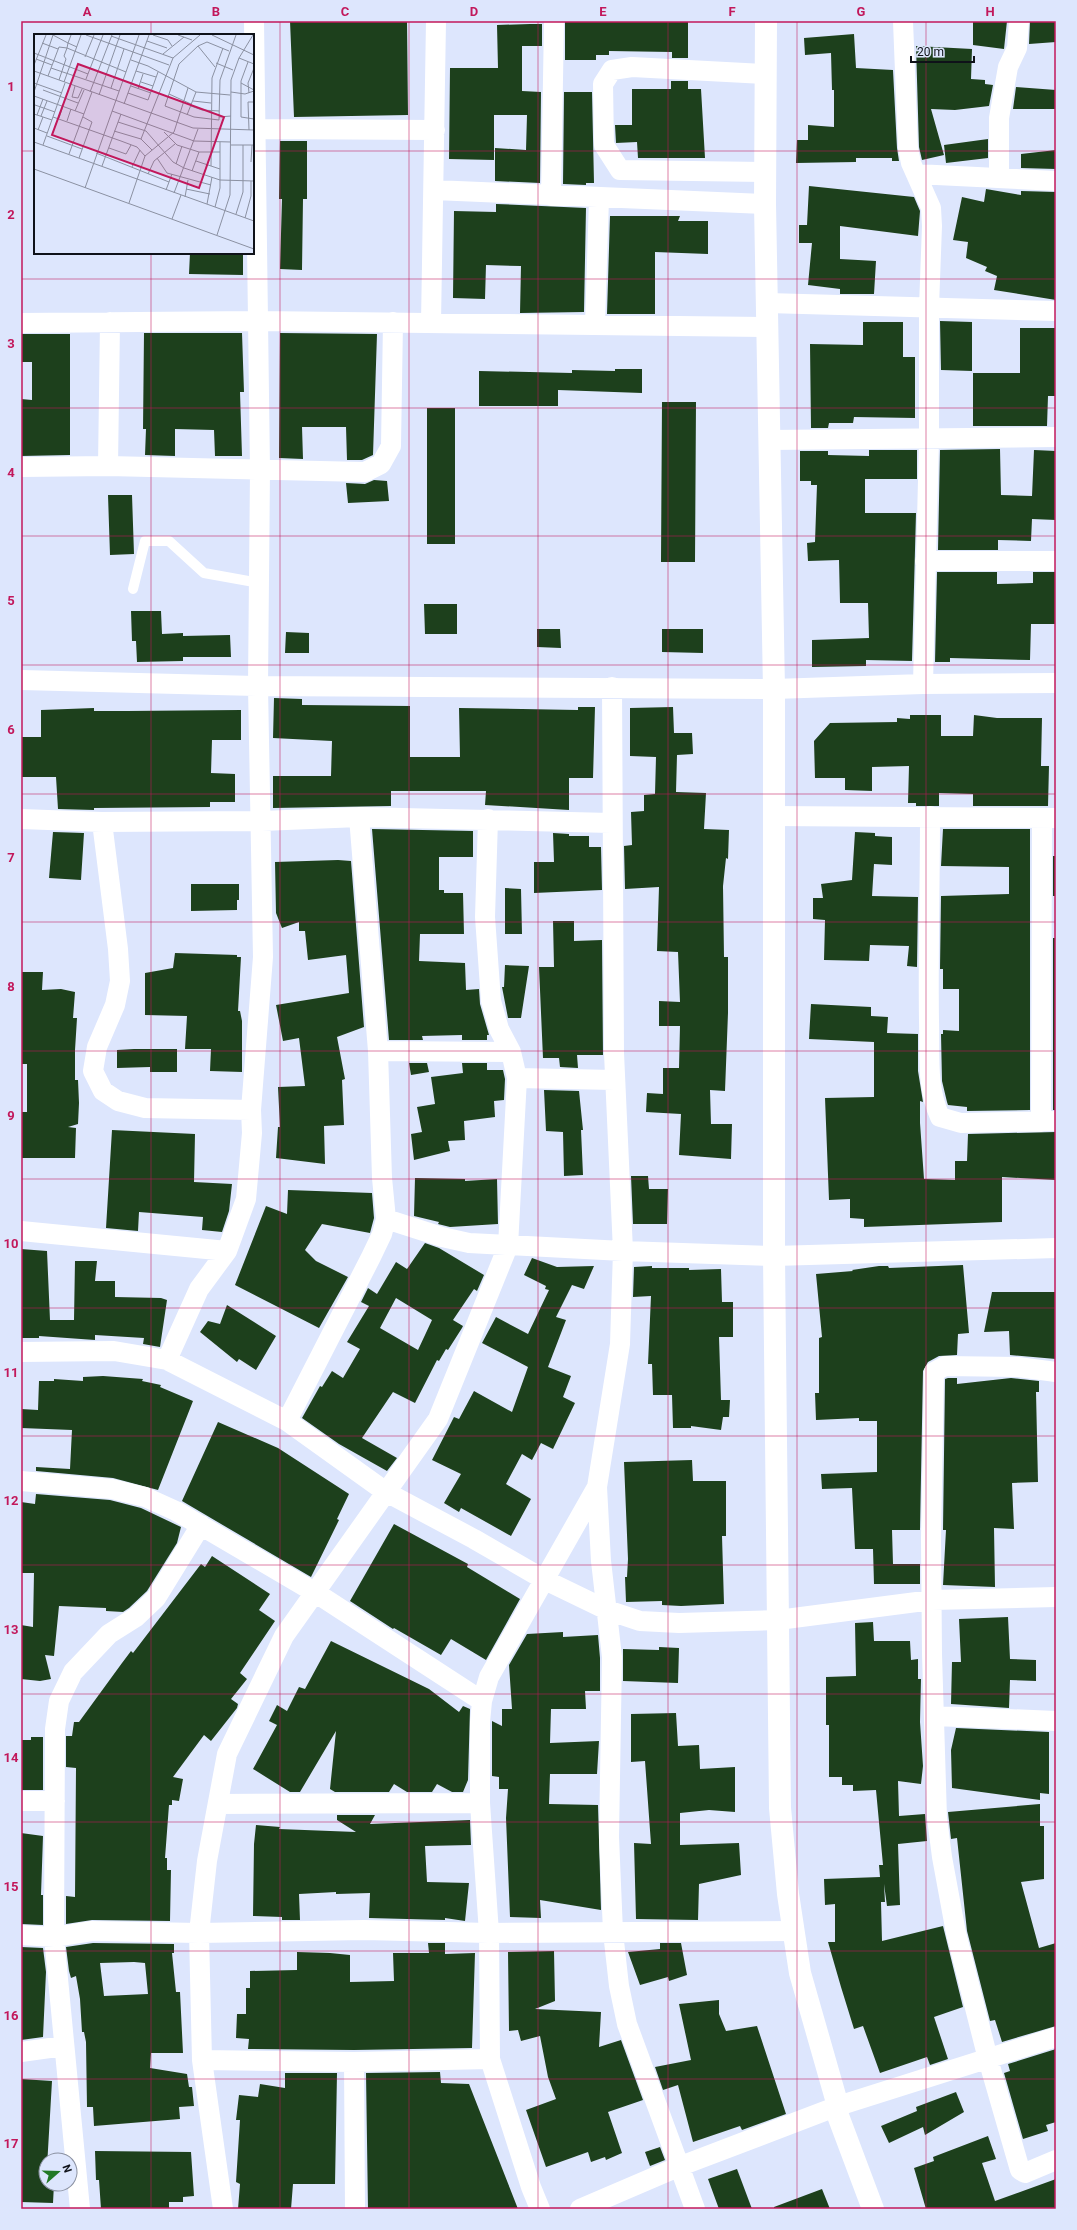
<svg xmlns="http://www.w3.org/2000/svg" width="1077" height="2230" viewBox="0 0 1077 2230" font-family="Roboto,sans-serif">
<rect width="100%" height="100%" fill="#dde6fd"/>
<path fill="#1d401c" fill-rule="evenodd" d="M290,21h117l1,94 -114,2z
M565,21h123v37h-16v-6l-63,-1v4h-13v5h-31z
M973,21h34l-3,28 -31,-4z
M1030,21h26v21l-27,2z
M530,24h12v22h-20v45l19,1 -1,91 -45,-2v-33l31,2 1,-35h-33v45l-45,-1 1,-91h48l-1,-43z
M854,34l2,34 37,2 4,78 2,13h-7v-3h-36v4l-60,1 1,-23h11v-15l26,2v-37h-2l-1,-37 -26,2 -1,-17z
M916,46l56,3 -1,30 14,1v4l8,1 -4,21 -34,4 -24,-1 13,46 -22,5 -3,-13z
M671,81h17v8h13l4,69h-67l-1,-16 -21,1 -1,-18h17v-36h39z
M1016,87l40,3v19h-43z
M564,92h28l2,91h-8v2l-23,-1z
M988,139v19l-42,5 -2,-18z
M280,141h27v58h-4l-1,71 -22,-1 2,-70h-3z
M1056,150v19l-35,-1v-14z
M809,186l105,11 6,14 -2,25 -78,-10v33l36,2 -2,33h-34v-5l-32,-4 4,-42h-13v-18h8z
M986,189l35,6v-4l35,1v108l-62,-10 3,-14 -12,-5 2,-4 -21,-9 2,-16 -15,-2 9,-43 22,5z
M496,204l90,4 -2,104 -64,1 1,-47 -35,-1 -1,34 -32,-1 1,-87 42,1z
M610,216h70l-2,5h30v33l-53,-2v62h-48z
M190,253h53v22l-54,-1z
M940,321l32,1v49l-31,-1z
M863,322h40v35h12v61l-61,-1 -1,6h-24l-1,5h-17l-1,-84 53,1z
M1020,328h36v68h-8l-1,30h-74v-53h47z
M144,333h98l2,59h-4l2,64h-27l-1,-26 -39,-1v27l-30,-1 1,-26h-3z
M280,333l97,1 -4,121 -11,5h-15l-1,-33h-44l1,32 -24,-1z
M22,334h48v121l-49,1v-57l11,1v-38h-11z
M615,369h27v24l-84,-3v16h-79v-35l93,2v-3l43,1z
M662,402h34l-1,160h-34z
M427,408h28v136h-28z
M1000,449l1,46 31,1 2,-46 22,1v69l-24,-1 -1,22 -33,-1v10h-60l2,-100z
M869,450h48v29h-52v34h51l-4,148 -46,-1v6l-54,1v-27l57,-2 -1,-35h-28l-1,-43 -31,1 -1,-18 8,-1 2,-57h-6v-4h-11v-30h28v4l41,1z
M374,480l13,1 2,20 -41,2 -2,-20 19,1z
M108,495h24l2,59 -24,1z
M937,572h60v12l36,-1v-11h23v52h-25l-1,36 -80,-2v4h-15z
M424,604h33v30h-32z
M131,611h30l1,23 21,-1v3l47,-1 1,22h-48v4l-46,1 -1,-21h-4z
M537,629h23l1,19 -24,-1z
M662,629h41v24l-41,-1z
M286,632l23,1v20h-24z
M274,698l28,1v6l108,1v51h50l-1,-49 119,2v-3h17l-2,71h-24v32l-84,-5 1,-14h-95v15l-118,2v-32h58l1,-35 -59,-3z
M673,707l1,26h18l1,21 -16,1 -1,37 30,1 -2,36 25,1 -1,29 -2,-1 -3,28 1,71h4v56l-3,78 -15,-1 1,34h21l-1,35 -52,-4 2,-41 -35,-2 1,-19 16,1v-26h16l1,-42h-21v-25l21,1 -2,-50 -21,-1 2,-64 -34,2 -1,-43 8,-1 -1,-33 13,-1v-16l11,-1 1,-37 -26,-1v-48z
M94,708v3h33l114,-1v30h-29l-1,33 24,1v28h-25v5l-116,1v2l-36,-1 -2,-32h-35v-40h20v-27z
M910,715h31v21h32l1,-21 23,3h45l-1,48h8l-1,40h-75v-12l-34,-1v13h-23v-3h-8l1,-37 -37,1v24l-27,-1v-12h-30l-1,-37 16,-18 67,-1v-4l13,1z
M372,829l101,2v26h-34v33h5v3h19l1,41h-44l-1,27 46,2 1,27 13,-1 1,15 9,31h-2v5h-25v-5l-40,1 1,4h-34z
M943,829h87v281l-63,1v-4l-19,-2 -1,-3 -5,-21 -1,-47h2v-4l16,1v-42h-16v-20h-3l1,-73 68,-2v-27l-68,-1z
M53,832l31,1 -3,47 -32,-2z
M855,832l20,1v3l17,1v28l-18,-1 -2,32 46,1 -1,70 -10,-1 2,-20 -39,-1 -1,16 -45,-1 1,-40 -12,-1v-21h10l-2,-14 31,-4z
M553,833l16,1v2h20v11h12l1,43 -68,3v-31h20z
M1053,856h3v40h-3z
M338,860l13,1 13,166 -27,10 8,42 -3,1 2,45 -20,1 1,38 -49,-6 2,-31h2l-2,-40 27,-1 -6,-48 -16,3 -7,-36 73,-12 -3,-38 -38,5 -3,-29h-6v-9l-17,6 -6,-15 -1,-51z
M191,884h48v16h-2v10l-46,1z
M505,888l16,1 1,45h-17z
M553,921h21v20l28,-1 1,115h-26l1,13 -18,-1 -1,-9h-16l-4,-91h15z
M1053,938h3v172h-3z
M175,953l62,2v2h4l-3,54h2l2,10v51l-32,-1 1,-22h-26l2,-33 -42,-1v-42l28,-5z
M505,965l24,1 -8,52h-13l-6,-31h2z
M21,972h22l-1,18 19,-1 14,3 -2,26h4l-2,32v30h3l1,23 -1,21 -10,3 8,1 -1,30h-54v-46h6v-48h-6z
M811,1004l60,3v9l17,1 -1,16 31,1v37l5,31 -3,-1v22l4,56 31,1v-19h12l1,-27 88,-2v48l-54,-3v45l-138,5v-8l-14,-1v-19l-21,1 -4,-102 49,-1v-55l-65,-3z
M134,1049h43v23h-27v-5l-33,1v-18z
M409,1063h18l2,9 -18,3z
M462,1063h25v7h16l2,9 -1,21 -10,1 1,16 -31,4 1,19 -17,1 2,10 -36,9 -3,-26 11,-2 -5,-25 18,-3 -4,-27 32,-4z
M544,1090l35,1 4,39h-2l2,45 -19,1 -1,-44 -17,-1z
M112,1130l83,4 -1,48 38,2 -3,27 -7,21 -20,-2 1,-13 -64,-5 -1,19 -32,-3z
M631,1176h17l1,13h19l-1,35h-34z
M415,1178l50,1v2l32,-2 1,45 -48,3 -12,-3 1,-2 -25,-6z
M288,1190l84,3 2,25 -4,15 -48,-9 -17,26 11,11 32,16 -29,51 -84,-43 31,-79 21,8z
M425,1243l14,5 45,27 -7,16 -3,-2 -21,31 10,6 -1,2 -14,22 -2,-1 -7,12 -2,-1 -22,43 -22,-11 -31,46 35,20 -10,13 -48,-27 -37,-26 18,-32 2,1 10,-16 11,7 17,-29 -13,-7 22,-36 -8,-4 7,-14 9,6 19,-32 11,7zM396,1298l36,22 -14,30 -38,-22z
M21,1249l26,2 3,69h24l1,-59h22l-2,20h20v16l46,1 6,2 -7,47 -17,-3 1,-6 -49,-3v5l-56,-4v2h-18z
M532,1258l25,9 37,-1 -10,23 -12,-4 -16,32 10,3 -18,47 23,9 -8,21 12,6 -22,46 -12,-6 -9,17 -10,-6 -16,30 25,15 -20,37 -50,-28 -2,4 -15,-9 17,-29 -29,-14 22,-43 5,2 15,-28 38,21 16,-45 -46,-24 14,-26 32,17 21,-44 -4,-1 1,-3 -22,-11z
M963,1265l6,68 -11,1 -1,21 -18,1 -11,6 -5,9 -3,159h-28l1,34h27v20h-46l-1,-35h-18l-3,-61 -30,1 -1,-15 56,-2v-51h-18v-3l-43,2 -1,-27h4v-55l3,-1 -6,-63 37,-3 -1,-1 27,-4h9l1,2z
M652,1266v2h37v2l32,-1 1,33h11v35h-14l2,63h9l-1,17h-6l-2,13 -30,-4v2h-18l-1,-33h-19l-1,-31h-4l3,-68 -18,1 1,-30z
M992,1292h64v67l-46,-4 -1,-24 -25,1z
M227,1305l49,31 -20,34 -17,-11 -2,3 -37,-30 8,-11 12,3z
M103,1376l40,3 -1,2 19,4 -1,2 33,14 -35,89 -45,-12 -77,-7v-4l34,2 2,-39 -51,-2v-19l17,1 1,-29h15v-2l29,2v-4z
M948,1378h9v6l54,-6 28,3v11h-3l2,90 -26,1 2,46 -20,-1 1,59 -52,-2 3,-55h-3l2,-151z
M218,1422l60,26 71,46 -12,25 2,1 -28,57 -129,-76z
M692,1460l1,21h33v55h-4l2,68 -43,2 -19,-1v-4l-36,1 -1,-25h2l1,-18 -4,-97z
M36,1494l74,6 31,8 40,19 -4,16 -30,48 -18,17 -6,4 -17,-1v-3l-47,-2 -5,50 -9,-1 6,24 -11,2 -19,-2v-54l12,2 1,-54h-13v-71l14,2z
M394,1524l74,40 -1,3 53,32 -34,61 -35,-21 -10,16 -47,-27 -1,1 -43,-28z
M212,1556l58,38 -11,16 16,11 -35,52 7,6 -16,20 7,5 -1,4 -26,33 -7,-6 -31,42 10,2 -4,22 -7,-1v5h-3l-4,53h2v12h4l-1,51 -78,-1 -26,4v-28l9,1 1,-129 -10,-1v-31h6l2,-14h5l43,-59 9,-12 2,2 68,-89 4,3z
M1008,1617l2,42 26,1v21l-26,-1 -1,28 -58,-4 1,-42h9l-2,-43z
M873,1622l1,19h36l1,19 7,-1v20h3l-1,43 3,44 -2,18 -23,-3 1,35 26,-2 2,27 -29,3 2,61 -13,1 -3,-22 1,18h-4l1,39 61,-15 20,81 -29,10 14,42 -18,6 -3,-8 -47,16 -17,-47 -9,3 -13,-42 -13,-45h7v-38l-10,1 -1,-26 56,-2 -1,-12h4l-7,-75 -23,1v-6h-11v-8h-13v-52h-3v-48l30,-1 -1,-53z
M563,1632v5l35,-2 2,23v33h-15l1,18h-35l-1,34 49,-2 -2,33h-47l-1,30 49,1 3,105 -61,-10 1,18 -31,-1 -4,-99 2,-29h-9v-12l-7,-1v-55l10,5v-17h10l-3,-44 18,-31z
M331,1641l98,48 30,23 4,-6 7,3 -2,71 -5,12h-11l-15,-8 -5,8h-25l-13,-8 -5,8h-54l-5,-3 6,-58 -36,61h-10l-37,-23 24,-44 -8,-4 8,-16 10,6 12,-24 6,2z
M659,1647l20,1 -1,35 -55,-2v-32l36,1z
M676,1713l2,33 21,-1 1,24 35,-2v45l-26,-2 -29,3v32l59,-2 2,32 -42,9 -1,36 -62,-1 -2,-76 17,1 -6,-83 -14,1v-48z
M956,1728l93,4v62l-9,-1v7l-88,-12 -1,-38z
M31,1737h12v53h-22v-50h10z
M1040,1804v22h4v53l-23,3 18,66 17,-5v83l-54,16 -7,-22 -5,1 -23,-90 -10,-93 -6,1 -3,-27z
M337,1815h38l-5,9 100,-4 1,25 -46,1 2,36 42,1 -4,38 -20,-3v2l-76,-2 1,-25 -34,1v-2l-37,2 1,26h-18v-3l-29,-1 1,-72 2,-19 24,2 -1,2 77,3 -19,-12z
M21,1833l22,3 -2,59h2v30l-22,-1z
M93,1943l81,1v9h-2l4,39h4l3,61h-32l-1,15 37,6 2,13h3l2,19 -15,1 1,12 -86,7 -1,-19h-6l-1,-65 -2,-10h-2l-2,-33 -4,-23 -5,2 -2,-7 -3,-24zM134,1962l11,1 3,31 -44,2 -4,-33z
M428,1943h17v11l30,-1 -3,95 -118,2 -106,-1 1,-10 -13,-1 1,-24h9v-26h4v-17l47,-1v-18l33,1 20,2v27l44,-1 -1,-28h36z
M660,1943h21l6,32 -18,6 -1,-4 -28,8 -12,-33 32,-3z
M21,1947l22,1 3,24 -3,65 -22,3z
M554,1951l1,50 -20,8 66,3 -2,35 22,-7 22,60 -35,12 14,41 -16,7 -1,-3 -14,5 -3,-10 -42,15 -20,-57 30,-11 -8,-22 -8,-41 -19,5 -3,-11 -9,1 -1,-79z
M719,2000v14l7,17 31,-5 29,88 -44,16 -2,-4 -47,16 -15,-57 -15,5 -8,-23 36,-7 -12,-56z
M1056,2049v73l-10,3 2,6 -25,8 -19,-66 6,-2 -2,-7z
M440,2072l1,11 28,1 49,125h-150l-2,-136z
M285,2073h52l-2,111h-42l-2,25h-53l2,-25 -4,-2 4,-62h-4l3,-25 19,2 2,-13 25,4z
M21,2079l31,2 -6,103h8l-1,19 -32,-1z
M956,2092l8,20 -39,23 -2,-8 -34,16 -8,-17 36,-15 -1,-4z
M988,2136l8,23 -14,4 13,38 61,-22v30h-130l-12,-41 20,-7 -1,-4z
M660,2147l5,13 -15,6 -5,-14z
M95,2151l96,1 3,44 -11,1v5h-14v7h-68l-2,-29h-3z
M737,2169l15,40h-33l-11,-30z
M822,2189l8,20h-56v-2z"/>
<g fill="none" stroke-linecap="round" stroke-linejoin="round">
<path stroke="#fff" stroke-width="10" d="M133,589l12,-48h24l35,32 55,10"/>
<path stroke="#fff" stroke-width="20" d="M903,21l5,127 3,15 20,45 1,18 -3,81v132l-6,245
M256,129l179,1
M765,172l-145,-2 -16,-25 -1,-61 9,-14 20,-3 134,7
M916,174l140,7
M999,178v-60l9,-51 9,-19 2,-27
M434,190l331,14
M551,196l3,-175
M767,303l289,8
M21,323l238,-2 508,6
M431,323l5,-302
M595,325l4,-127
M769,440l287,-3
M108,466l2,-144
M21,467l87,-1 257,6 16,-8 10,-18 2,-124
M925,561h131
M21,680l237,6 516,3 149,-5 133,-1
M612,687l2,366 9,198 -3,93 -23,143 4,74 11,96 -3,180 4,95 6,54 8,38 68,185
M773,816l283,2
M930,816c0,68 -2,137 -1,205 1,32 -3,66 11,96l21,6 95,-2
M21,819l81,3 160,-1 97,-4 252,6
M102,822l16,127 2,32 -5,24 -18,42 -4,24 10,20 15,10 27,7 106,2
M378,1051l133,1
M517,1078l98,2
M1041,1122l1,-304
M386,1219l56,18 27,6 154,8 151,5 282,-8
M21,1231l206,20
M21,1352l93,-1 53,9 120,61 99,71 88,47 71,41 62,30 33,11 39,2 99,-3 154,-20 124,-3
M167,1360l32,-71 28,-38 19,-52 6,-66 -1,-23 12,-153 -5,-271 2,-216 -6,-449
M1056,1372l-38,-5 -73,-1 -11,6 -3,167 1,115 5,164 5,39 14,76 32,126 32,111 5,3 31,-13
M287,1421l84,-164 11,-23 4,-15 -4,-41 -4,-127 -19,-234
M21,1481l91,8 33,8 31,14 140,82 166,108
M935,1716l121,5
M21,1801h34
M218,1804l262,-1
M21,1935l33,2 38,-6 107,2 165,-3 125,3 304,-2
M21,2052l43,-6
M202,2060l152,2 136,-3
M354,2062l1,147
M80,2209l-26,-272 1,-208 4,-28 14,-29 36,-38 27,-17 20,-19 45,-73
M223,2209l-21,-149 -3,-127 8,-72 20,-107 57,-118 154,-217 70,-173 9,-168 -6,-26 -12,-23 -8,-28 -6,-84 3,-98
M540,2209l-9,-22 -41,-128 -1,-126 -9,-130v-81l2,-21 7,-24 108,-190
M580,2209l98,-42 160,-61 218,-69"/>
<path stroke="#fff" stroke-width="22" d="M766,21l-1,183 9,485v567l6,552 8,86 12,79 38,133 -1,7 36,96"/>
</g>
<path fill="none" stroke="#c2185b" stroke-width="1" stroke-opacity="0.55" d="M151,21v14M280,21v2188M409,21v2188M538,21v2188M668,21v2188M797,21v2188M926,21v2188M21,151h14M253,151h803M151,253v1956M21,279h1035M21,408h1035M21,536h1035M21,665h1035M21,794h1035M21,922h1035M21,1051h1035M21,1179h1035M21,1308h1035M21,1436h1035M21,1565h1035M21,1694h1035M21,1822h1035M21,1951h1035M21,2079h1035"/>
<g transform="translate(34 34)">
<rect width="220" height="220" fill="#dde6fd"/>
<path fill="none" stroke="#8b91a2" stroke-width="1" d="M19,1l15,8 -1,5 59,24M37,1l-3,8 9,4M52,1l83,30M119,1l15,5 4,6M144,1l14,5M178,1l42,20M77,2l62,22M113,7l20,7M8,9l16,6M164,12l17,21M195,17l-22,-9 -9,4 -19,18 -14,42 29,11 25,3 1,-40 16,-45M0,19l54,21M129,20l21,-17M51,23l9,-22M205,24l15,6M2,25l16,6M97,26l17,6 48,26 34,3M214,28l-7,19v36l13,2M182,29l17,7M0,31l12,-30M17,34l68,23M0,37l159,57 61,2M102,37l20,6M14,42l11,-29 8,1 -3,8 2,3 -7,21M52,45l17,-44M30,48l17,-47M107,48l12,4M0,49l28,10M207,49l13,7M41,52l-3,11 6,1 4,-9M97,52l20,7M77,54l13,-39M104,55l5,-15M9,56l35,13M0,58l19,-57M56,58l22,-57M197,58l14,2 9,-3M94,59l20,7 10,-28M215,59l-1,-10 6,-15M135,60l22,10M65,61l21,-60M0,62l50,18M159,67l18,2M90,70l25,-69M1,71l20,7M157,72l11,4 17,1M41,77l9,-21M78,77l82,30 37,1M0,80l18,6M3,81l6,-16M153,81l9,-23M7,82l6,-15M19,83l68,24 16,6 8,9M185,83l12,-1M25,84l4,-12M33,87l4,-12M84,88l28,9 27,31 11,6 36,12 34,1M0,94l13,5M4,96l5,-13M215,96l-1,-28h6M80,97l27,8 11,11M130,98l13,13 22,7h21M13,102l35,13M107,105l32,-81 27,-23M0,108l220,79M9,111l22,-62M197,111h23M75,114l17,6 5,-9M62,119l73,29M35,120l23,-62M45,124l13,-36 -9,-5M123,124l10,15 44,12M162,127l24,8M217,128l1,-17M142,130l6,-18M68,132l19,-52M177,132l1,-88 11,-30M98,133l8,-17M0,135l220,80M158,137l7,-19M114,140l6,-13 21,-17M51,154l54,-153M152,155l24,5M132,156l6,-16M140,159l24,-64M151,163l3,-17M95,169l16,-47 29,-24 14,-44M173,170l5,-27M181,173l5,-19v-46M202,180l7,-22v-47M211,184l6,-22v-15M138,185l9,-24M183,201l13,-40 1,-115 8,-22 14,-23"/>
<path fill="#c2185b" fill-opacity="0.15" stroke="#c2185b" stroke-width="2" d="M44,30l146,53 -25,71 -147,-53z"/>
<rect width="220" height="220" fill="none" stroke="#0f1219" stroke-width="2"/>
</g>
<rect width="1077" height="2230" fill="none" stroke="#dde6fd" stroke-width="44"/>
<g transform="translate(58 2172) rotate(70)"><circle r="19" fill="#dde6fd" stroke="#8b91a2"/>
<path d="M0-3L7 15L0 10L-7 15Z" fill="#227926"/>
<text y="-6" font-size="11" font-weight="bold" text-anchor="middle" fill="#0f1219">N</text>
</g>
<path d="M911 56v6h63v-6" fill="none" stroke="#0f1219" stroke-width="2"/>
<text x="917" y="56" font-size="12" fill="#0f1219" stroke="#dde6fd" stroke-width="3" paint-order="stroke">20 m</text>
<rect x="22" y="22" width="1033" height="2186" fill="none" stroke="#c2185b" stroke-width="1.5"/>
<g font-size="13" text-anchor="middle" font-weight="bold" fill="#c2185b">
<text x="87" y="16">A</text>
<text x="216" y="16">B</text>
<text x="345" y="16">C</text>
<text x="474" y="16">D</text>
<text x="603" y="16">E</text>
<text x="732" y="16">F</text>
<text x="861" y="16">G</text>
<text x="990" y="16">H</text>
<text x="11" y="91">1</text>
<text x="11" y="219">2</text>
<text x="11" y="348">3</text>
<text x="11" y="477">4</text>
<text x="11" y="605">5</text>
<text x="11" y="734">6</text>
<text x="11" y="862">7</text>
<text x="11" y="991">8</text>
<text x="11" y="1120">9</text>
<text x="11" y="1248">10</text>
<text x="11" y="1377">11</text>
<text x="11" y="1505">12</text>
<text x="11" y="1634">13</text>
<text x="11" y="1762">14</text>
<text x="11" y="1891">15</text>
<text x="11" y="2020">16</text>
<text x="11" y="2148">17</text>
</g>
</svg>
